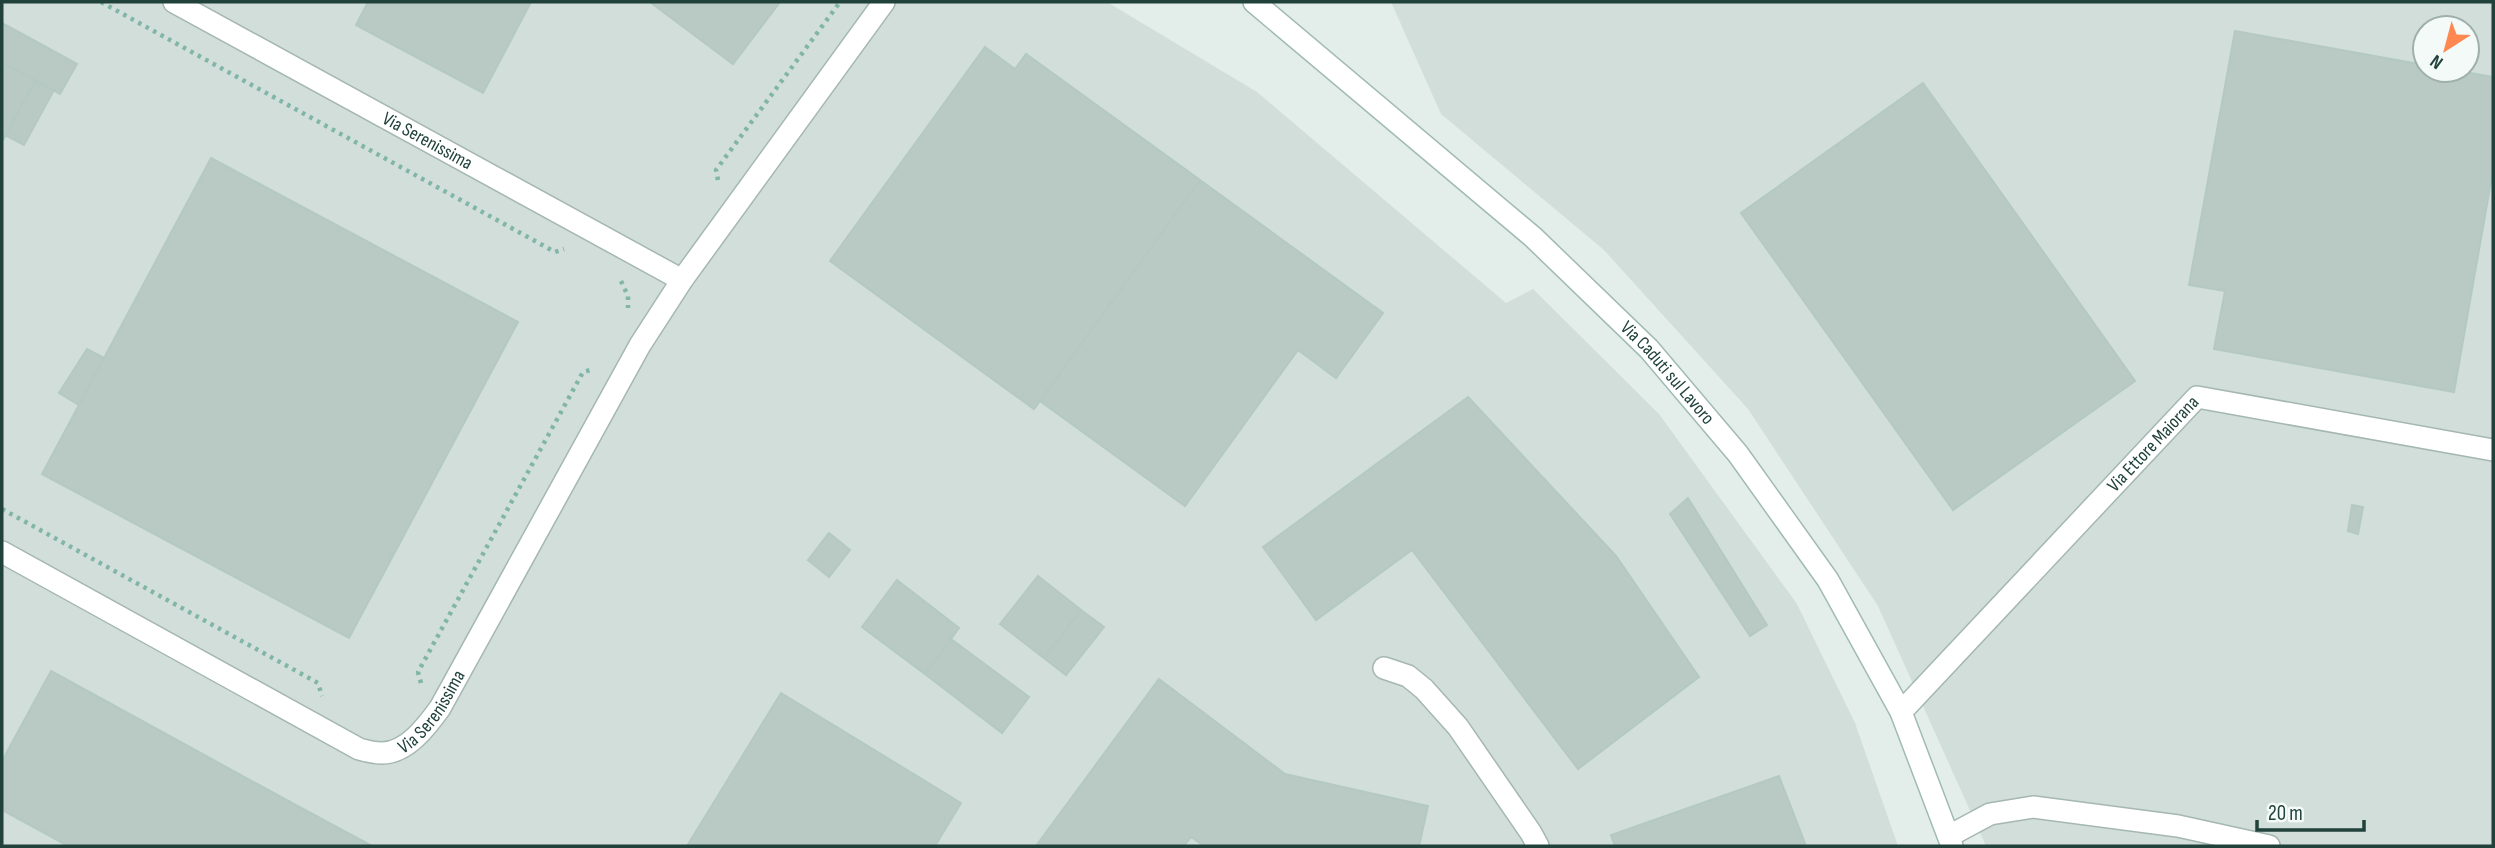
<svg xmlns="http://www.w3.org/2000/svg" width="2495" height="848" viewBox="0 0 2495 848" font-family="'Sofia Sans Condensed',sans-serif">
<rect width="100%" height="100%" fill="#e3eeea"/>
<path fill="#d1ded9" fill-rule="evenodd" d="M2,2h1105l150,90 249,211 27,-14 126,125 138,190 58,119 43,123h-1896z
M1391,2h1102v844h-507l-108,-240 -130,-197 -144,-159 -163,-136zM2425,28h42v42h-42z"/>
<path fill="#b8cac3" stroke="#b4c9c2" stroke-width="2" d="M368,2h163l-48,91 -127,-68z
M650,2h130l-47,62z
M2,23l75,41 -17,30 -58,-32z
M2235,31l190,34v5h29l39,7v93l-39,222 -240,-43 11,-58 -36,-6z
M985,47l30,22 11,-15 174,126 -166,229 -204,-148z
M2,62l33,19 -33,61z
M35,81l19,9 -30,55 -19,-10z
M1923,83l212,298 -182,129 -212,-297z
M211,158l307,164 -169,316 -307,-164z
M1200,180l183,133 -47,65 -38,-28 -113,156 -145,-105z
M87,349l17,9 -25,47 -20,-12z
M1468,397l148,159 83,121 -121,92 -166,-219 -96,70 -53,-73z
M1688,498l79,127 -17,11 -80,-122z
M2352,505l11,2 -5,27 -10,-3z
M829,533l21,17 -21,27 -21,-17z
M1038,576l43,34 -37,48 -44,-34z
M897,580l62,48 -34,46 -63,-47z
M1081,610l23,17 -38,48 -22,-17z
M951,639l78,58 -27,36 -77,-59z
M51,671l241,132 80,43h-304l-66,-36v-49z
M1159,679l126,95 143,32 -9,40h-215l-13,-9 -7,9h-148z
M781,693l180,110 -26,43h-248z
M1779,776l27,70h-191l-4,-11z"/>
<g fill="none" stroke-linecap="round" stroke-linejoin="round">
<g stroke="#a5b7b2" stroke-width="24">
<g id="lane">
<path id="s1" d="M1901,712l296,-315 296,53"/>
<path d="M1949,836l41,-22 43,-7 145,19 91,20"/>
</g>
</g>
<g stroke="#a5b7b2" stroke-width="24">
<g id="street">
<path id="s2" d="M174,2l508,278"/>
<path id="s3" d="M2,552l357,197c7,2 16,4 23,4 25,0 45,-27 58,-45l200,-363 42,-65 202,-278"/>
<path d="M1384,668l24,8 16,13 34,38 73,106 7,13"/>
</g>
</g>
<g stroke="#a0bbb3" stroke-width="24">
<g id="secondary">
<path id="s4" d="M1254,2l279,235 116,112 89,105 90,126 73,132 51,134"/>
</g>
</g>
<path stroke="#80b5a8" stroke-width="4.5" stroke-dasharray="3.5 5" stroke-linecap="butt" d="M101,2l454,250 9,-3
M718,180l-2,-10 124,-168
M621,281l7,15v12
M2,509l316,174 4,13
M421,683l-3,-11 165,-300 11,-3"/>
<use href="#lane" stroke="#fff" stroke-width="21"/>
<use href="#street" stroke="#fff" stroke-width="21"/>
<use href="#secondary" stroke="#fff" stroke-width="21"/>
</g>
<g text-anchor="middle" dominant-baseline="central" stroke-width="6" stroke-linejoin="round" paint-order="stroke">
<g font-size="19" fill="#20423b" stroke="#f4faf8">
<text stroke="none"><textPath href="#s2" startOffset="289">Via Serenissima</textPath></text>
<text stroke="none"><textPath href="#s4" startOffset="556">Via Caduti sul Lavoro</textPath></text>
<text stroke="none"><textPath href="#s1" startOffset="368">Via Ettore Maiorana</textPath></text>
<text stroke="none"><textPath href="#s3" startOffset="499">Via Serenissima</textPath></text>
</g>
</g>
<rect width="2495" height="848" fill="none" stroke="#20423b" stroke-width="7"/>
<g transform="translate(2446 49) rotate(216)"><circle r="33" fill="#f4faf8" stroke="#9fb0ac" stroke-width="2"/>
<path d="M0-5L12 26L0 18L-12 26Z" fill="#ff8750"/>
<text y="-10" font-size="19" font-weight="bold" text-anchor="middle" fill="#20423b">N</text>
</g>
<path d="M2257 820v10h107v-10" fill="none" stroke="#20423b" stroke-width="3.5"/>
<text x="2268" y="820" font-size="21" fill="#20423b" stroke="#f4faf8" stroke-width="5" paint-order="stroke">20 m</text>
</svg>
